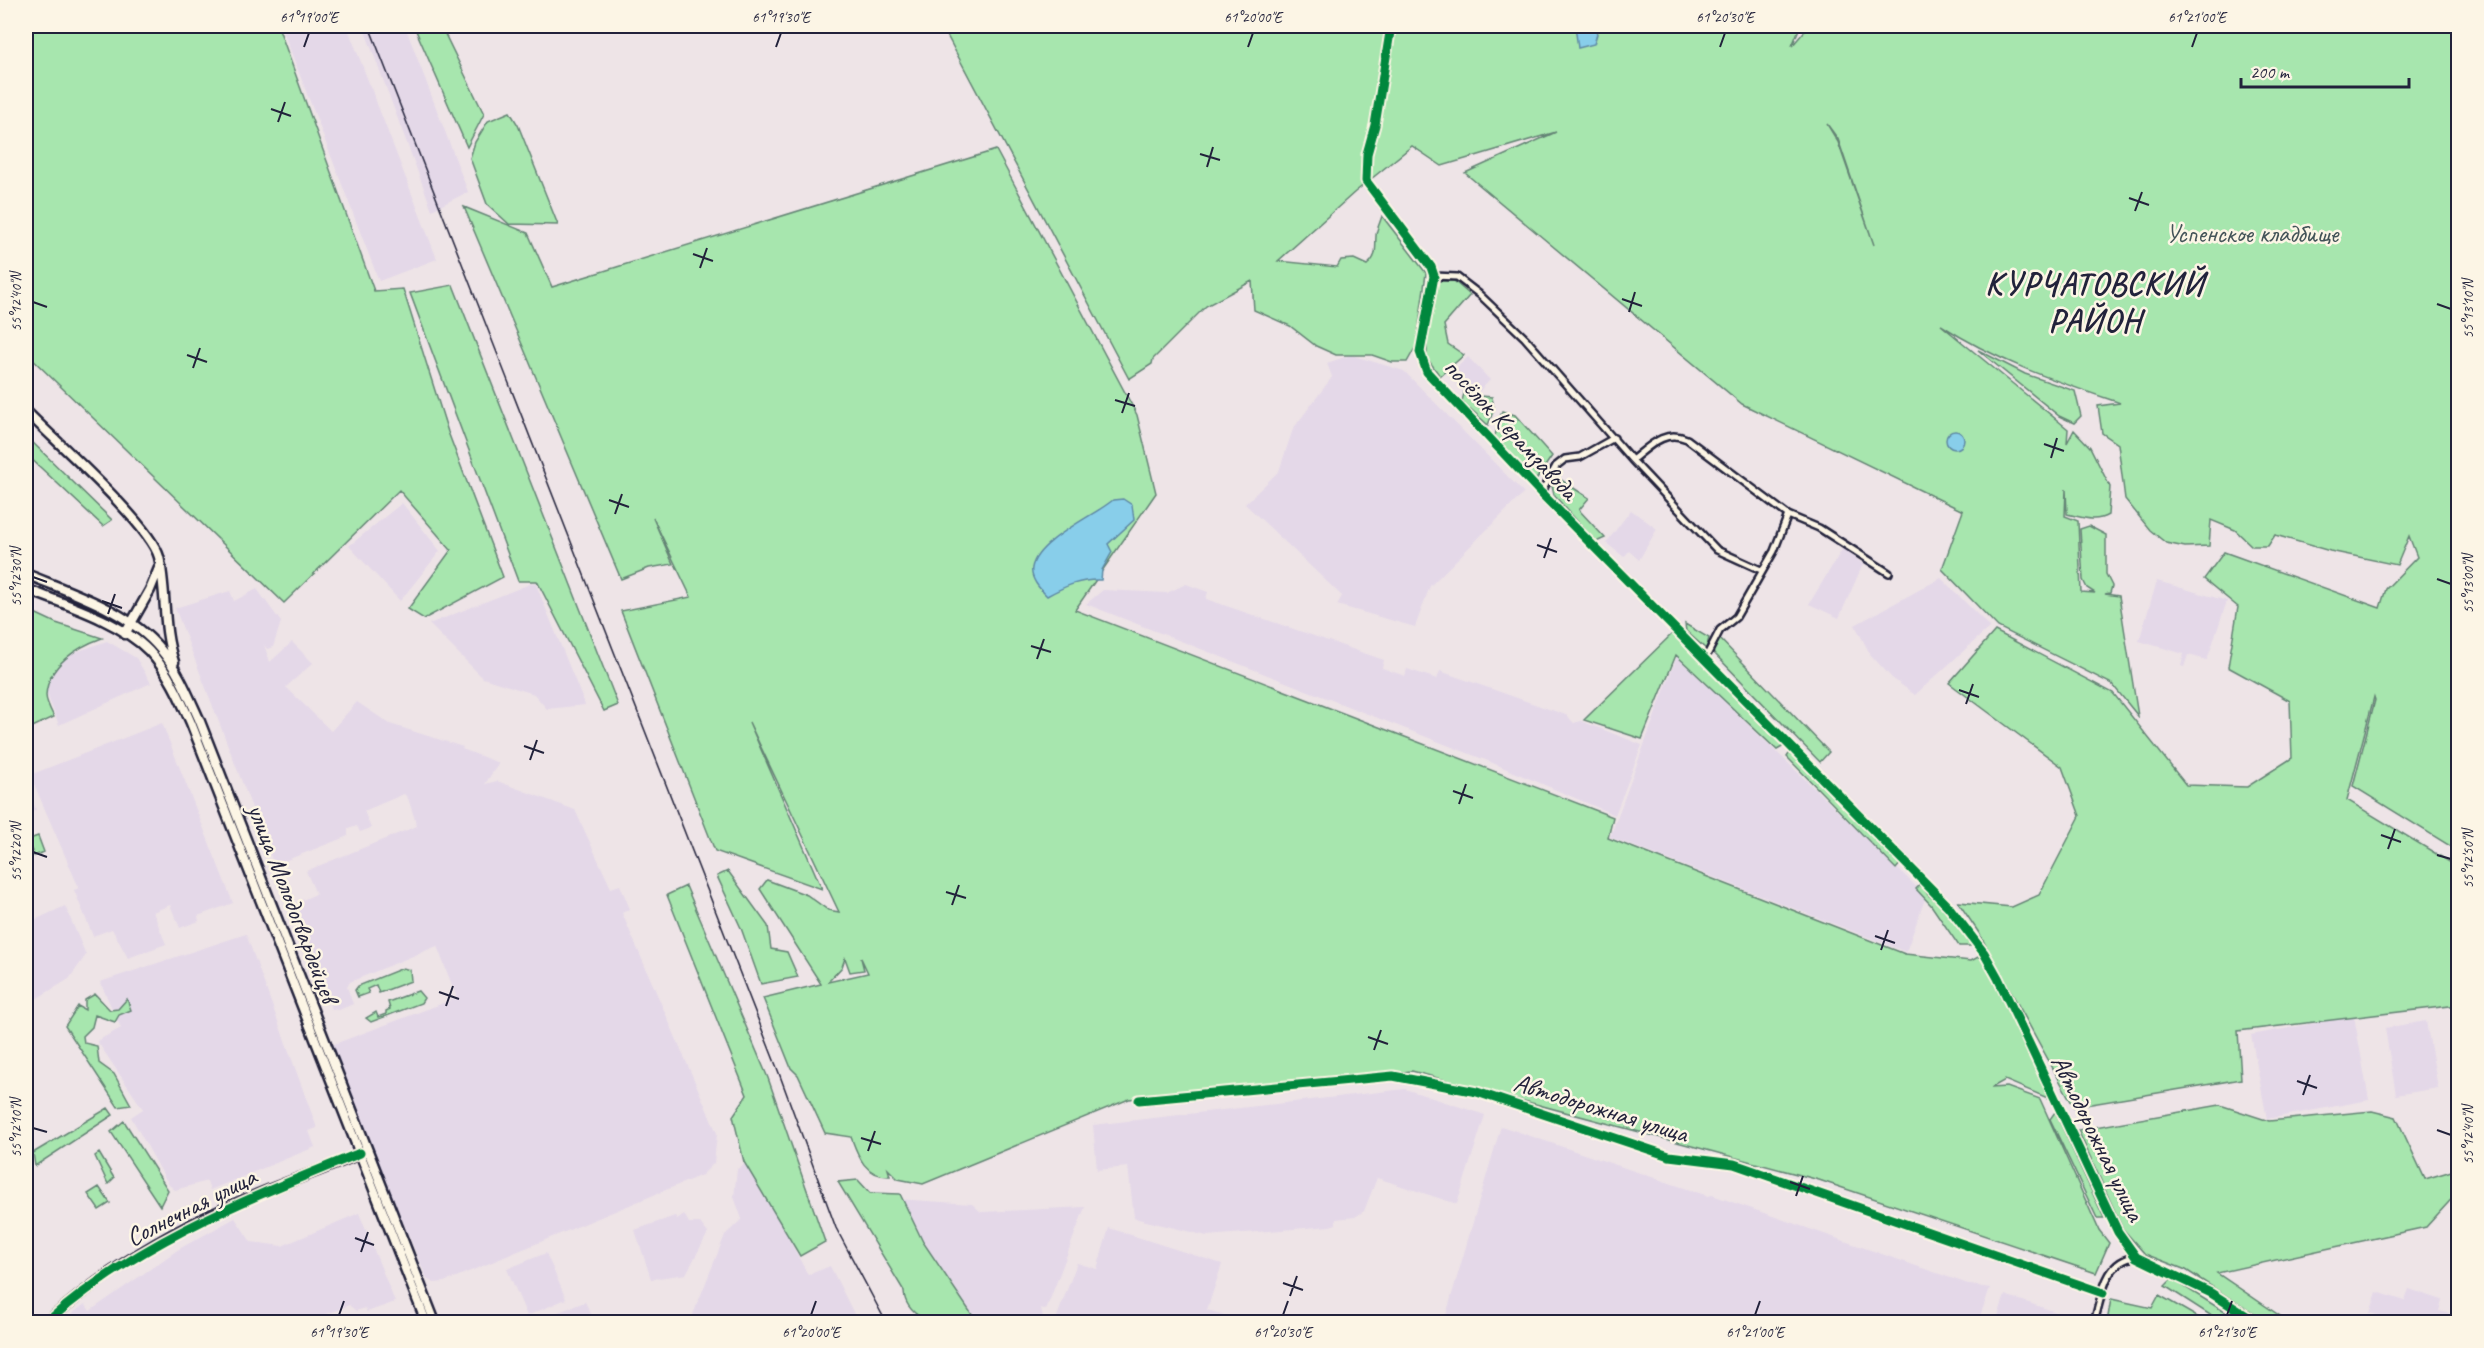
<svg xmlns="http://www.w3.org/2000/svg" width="2484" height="1348" viewBox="0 0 2484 1348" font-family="Caveat,sans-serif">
<rect width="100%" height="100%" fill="#eee4e7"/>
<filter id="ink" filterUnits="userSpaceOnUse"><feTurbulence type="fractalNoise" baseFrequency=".0167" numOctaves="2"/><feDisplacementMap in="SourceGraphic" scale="12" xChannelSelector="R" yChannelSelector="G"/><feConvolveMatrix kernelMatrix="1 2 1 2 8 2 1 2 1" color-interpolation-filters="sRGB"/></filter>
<g filter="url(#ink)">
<path fill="#e4d8e8" d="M281,26h66l90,233 -58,22z
M363,26h42l63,166 -36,18z
M1351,355l53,16 120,122 -94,93 -15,41 -78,-22 5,-9 -97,-92 34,-33 14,-42 39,-52 -5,-14z
M1468,357l22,23 -20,21 -21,-26z
M402,503l38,48 -40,50 -51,-55z
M1631,510l26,19 -18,31 -10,-9 -5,6 -18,-14z
M1843,548l20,16 -24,54 -30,-14z
M1941,578l49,49 -75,68 -23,-17 -22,-24 -15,-29z
M2157,581l70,20 -20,59 -19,-5 -4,12 -3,-1 3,-12 -45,-13z
M535,582l50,123 -38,4 -13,-15 -51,-16 -54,-54z
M1186,584l22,8 -2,7 178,61 -2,8 23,8 2,-7 30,10 3,-8 126,44 8,8 7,-2 61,24 -27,70 -127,-54 -402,-157 17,-14 64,3z
M257,589l24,33 -8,25 -6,2 -3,-4 6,17 22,-20 21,21 -27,24 45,44 26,-29 33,22 73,23 -1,2 37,14 -14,21 12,-3 78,29 36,78 9,-3 10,24 -8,4 95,220 -3,30 -12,12 -258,107 -10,1 -7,-4 -98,-233 128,-48 -20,-52 -87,36 -3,5 6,17 -14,6 -7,-1 -43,-103 27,-12 -10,-23 111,-45 -9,-28 -4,-4 -40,17 7,17 -11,4 -3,-6 -9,3v7l-74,29 -99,-257 55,-17 4,10z
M107,641l29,17 15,25 -92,42 -23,-59z
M1677,656l249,240 -20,56 -296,-115z
M162,723l71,180 -35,13 1,5 -19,7 -10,-23 -17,7 13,32 -38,14 -16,-29 -19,7 -19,-46 5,-2 -49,-113z
M26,782l10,28 -10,5z
M65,906l21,49 -17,24 -38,23 -5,-2v-76z
M246,934l71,194 -8,3 6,16 -105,43 -3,-9 -32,9 -6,-5 -38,-68 12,-8 -46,-68 24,-13 -21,-46z
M2354,1016l15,84 -102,19 -16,-84z
M2426,1021l12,67 -42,7 -11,-67z
M1405,1089l80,26 -28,89 -80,-26 -13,33 -9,6 -19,2v5l-6,2 -123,10 -69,-17 -4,-2 -6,-50 -31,3 -4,-45z
M1501,1126l207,70 4,-1 259,90 19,3 -12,34h-534z
M748,1162l60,113 22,-9 28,56h-168l35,-87 17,-16 -8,-22 3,-28z
M897,1199l75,5 9,8 104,-5 -39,103 -5,-2 3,14h-79z
M359,1213l36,89 -28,10 -2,-4 -9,3 -7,-6 -41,17h-247l24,-18 5,7 89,-62 56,-31 16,24 31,4z
M684,1214l5,9h11l8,10 -22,41 -35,5 -16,-49 40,-14 2,3z
M1109,1228l113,36 -15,46 42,12h-194l22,-59 20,6z
M546,1253l20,46 -39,17 -20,-47z
M2409,1289l33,11 -3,11 13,3 -3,8h-64l1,-4 -16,-5 7,-21 28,9z
M2005,1295l81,27h-90z
M585,1302l10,20h-63z"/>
<path fill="#a7e6ae" stroke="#648474" stroke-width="1.5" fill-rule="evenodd" d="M26,26h252l96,265 29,-2 45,143 55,145 -79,42 -16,-10 43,-59 -52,-60 -115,113 -258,-250z
M414,26h27l43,88 -17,33z
M942,26h863l-6,3 -7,17 17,-20h649v825l-105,-65 22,-86 -1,-3 -27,103 111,67v138l-220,26 3,48 -167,28 -95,-174 -21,-31 54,5 27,-12 41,-79 -18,-49 -113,-84 46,-52 118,62 73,92 61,2 45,-29 -2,-57 -62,-34 10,-60 -34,-28 20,-27 156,56 6,-19 31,-32 -8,-21 -12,29 -67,-14 -55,-16 -7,11h-16l-17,-16 -24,-10 -2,26 -24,1 -19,-4 -16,-13 -25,-31 -7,-55 -16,-11 -4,-27 22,-3c-64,-22 -122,-41 -179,-78l127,104 -1,14 7,-13 16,17 20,40 -2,28c-13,8 -27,2 -41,-1l-1,-25 -1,27 13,5 3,71 14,1 -8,-5 -4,-8 -3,-51 9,-3 17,9v39l6,12 -2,7 -5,1 14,2 19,120 -26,-32 -114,-57 -56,-58 21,-58 -221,-107 -277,-231 91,-41 -114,34 -30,-20 -57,46 -77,69 59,6 4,-7 13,-1 13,6c11,-9 8,-16 9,-29 0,-6 4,-13 6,-20l44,57 -10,73 -9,16h-15l-20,-7h-36l-20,-9 -26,-20 -36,-16 -2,-29 -46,25 -53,53 -1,5 -23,15zM1827,124l11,15 36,106 -36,-103z
M510,112l8,13 40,100 -49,-1 -22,-20 -17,-46 5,-16 13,-21z
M996,150l141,265 19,78 -81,117 538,207 -5,21 297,116 66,7 9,-5 13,21 57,122 -45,-19 -14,8 16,-1 33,12 59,131 10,13 -13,30 -277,-93 -407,-109 -283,28 -206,85 -25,-5 -10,-10 2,7c-25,1 -32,-20 -39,-39l-26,-4 -27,-58 -7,-7 -28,-70 58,-14 -61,-95 7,-9 40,15 21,15 11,2 -90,-190 73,167 -107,-38 -94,-240 70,-14 -38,-79 20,46 -24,4 -28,11 -157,-372 64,26 24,54zM845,958l5,14 14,-2 -3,-12 7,15 -40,9 14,-15z
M1437,281h17l16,14 -26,30 4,19 16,11 -24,21 -13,-18v-25z
M453,285l165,420 -14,6 -67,-130h-19l-108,-288z
M1978,350l47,24 50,17 6,25 -7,7 -15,-7z
M1466,386l14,10 12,1 2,12 -6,16 -26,-24z
M1502,411l13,4 37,41 -17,25 -41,-42z
M26,436l86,84 -9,6 -77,-72z
M1555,476l34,22 -10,12 26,28 -9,4 -42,-47 -3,-13z
M26,609l30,14 46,15c-25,9 -54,27 -56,57 0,7 5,16 8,22l-28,13z
M1685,624l24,14 -3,11 -20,-18z
M1674,632l110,114 -7,4 -101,-95 -34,84 -58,-19z
M1719,638l110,114 -9,10 -107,-110z
M1791,751l110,112 -5,6 -109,-112z
M38,836l6,16 -10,4 -7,-16z
M728,871l40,55 3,23 16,3 11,25 -37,7 -20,-56 -24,-52z
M1921,884l7,11 17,13 27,38h-13l-28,-41 -15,-16z
M686,886l82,192 57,164 -25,14 -56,-94 -11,-46 14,-21 -80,-200z
M403,968l7,2 1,11 -32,12 -3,-8 -9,4 2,4 -11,4 -3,-7 3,-4z
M418,991l6,7 -3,5 -50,19 -5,-4 10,-6 2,5 8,-3v-3l4,-2 -2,-7z
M95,994l15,16 8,-1 9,-10 4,11 -12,5 -4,7 -20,-7 -3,12 -9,9 1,7 13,3 2,17 15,11 17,31 -13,2 -53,-81 13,-20 7,4v-10z
M2220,1105l49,16 103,-10 24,6 29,62 33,-10v23l-32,35 -209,46 72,49h-22l-81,-52 -41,-16 -22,-25 -45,-99z
M108,1108l5,7 -78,51 -2,-13z
M2055,1112l49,106h-7l-47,-99z
M124,1121l44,69 -8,16 -49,-74z
M99,1153l15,25 -6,6 -13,-28z
M858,1180l12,13 30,1 23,48 54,80h-23l-3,-4c-18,11 -47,-5 -47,-27l-66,-109z
M99,1187l11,16 -11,7 -11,-16z
M2172,1279l69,43h-20l-56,-36z
M2159,1295l47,27h-99l4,-23 41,9z"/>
<path fill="#88ceea" stroke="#5f89a4" stroke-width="1.5" d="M1575,26h20l2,8 -3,10 -16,4z
M1946 440a9 9 0 1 1 18 0a9 9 0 1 1-18 0Z
M1123,499l9,6 2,15 -26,24 4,8 -10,18 -1,10c-20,-1 -36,6 -54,16 -7,-7 -17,-17 -15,-28 4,-27 62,-52 81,-68z"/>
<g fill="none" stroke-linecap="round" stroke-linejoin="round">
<g stroke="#22223b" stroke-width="10">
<path id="street" d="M1391,26l-16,99 -8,29 -1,27 65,86 3,9 -14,76 7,20 114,121 407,413 36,47 14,25 120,254 18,25 75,36 45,29
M1434,276l23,1 22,17 46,44 107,122 85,90 44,20
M1632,460c18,-14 32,-31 55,-21l101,76 31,13 70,45
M1541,493l15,-27 9,-7 15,-2 34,-19
M1705,659l15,-29 16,-13 11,-19 27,-47 14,-36
M1139,1100l254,-24 84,16 192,64 65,8 369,129
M2094,1322c8,-25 10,-62 42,-65"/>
</g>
<g stroke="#22223b" stroke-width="13">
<path id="secondary" d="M26,411c28,29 124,113 133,146 8,35 3,71 15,105
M26,574c46,19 102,36 135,76 17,20 27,45 38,69l236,603
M26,589c38,15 94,32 123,62 19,20 31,47 42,72l235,599
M125,634l25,-44 9,-22
M47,1322c52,-46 113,-84 177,-113 45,-21 94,-37 140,-57"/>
</g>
<use href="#street" stroke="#fcf5e5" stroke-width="5"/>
<use href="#secondary" stroke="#fcf5e5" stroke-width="8"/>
<path stroke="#22223b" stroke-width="1.5" d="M369,26l410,1047 57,155 50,94"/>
<g stroke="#fcf5e5" stroke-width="13">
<path id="cycleway" d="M1391,26l-16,99 -8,29 -1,27 65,86 3,9 -14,76 7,20 114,121 407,413 36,47 14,25 120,254 18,25 75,36 45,29
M1139,1100l254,-24 84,16 192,64 65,8 369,129
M47,1322c91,-81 201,-123 313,-169"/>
</g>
<use href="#cycleway" stroke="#00873e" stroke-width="9"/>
</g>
</g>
<path fill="none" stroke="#22223b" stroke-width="2" d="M304,47l5,-14M776,47l5,-14M1248,47l5,-14M1720,47l5,-14M2192,47l5,-14M271,109l20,7M278,122l7,-20M1200,154l20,6M1207,167l6,-20M2129,198l20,7M2135,211l7,-19M693,254l20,7M700,268l7,-20M1622,299l20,7M33,302l14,5M2437,304l14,5M1629,312l6,-20M187,355l20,7M193,368l7,-20M1115,400l20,6M1122,413l7,-20M2044,444l20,7M2051,458l6,-20M609,500l20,7M615,514l7,-20M1537,545l20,7M1544,558l7,-20M33,577l14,5M2437,579l14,5M102,601l20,7M108,614l7,-20M1031,646l20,6M1037,659l7,-20M1959,690l20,7M1966,704l7,-20M524,746l20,7M530,760l7,-20M1453,791l20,7M1459,804l7,-20M2381,835l20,7M2388,849l7,-20M33,852l14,5M2437,855l14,4M946,892l20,6M952,905l7,-20M1875,936l20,7M1881,950l7,-20M439,992l20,7M446,1006l7,-20M1368,1037l20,7M1374,1050l7,-20M2297,1081l20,7M2303,1095l7,-20M33,1128l14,4M2437,1130l14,5M861,1138l20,6M868,1151l7,-20M1790,1182l20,7M1796,1196l7,-20M355,1238l19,7M361,1252l7,-20M1283,1283l20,7M1290,1296l7,-20M339,1315l5,-14M811,1315l5,-14M1283,1315l5,-14M1755,1315l5,-14M2227,1315l5,-14"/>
<g text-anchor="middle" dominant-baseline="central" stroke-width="5" stroke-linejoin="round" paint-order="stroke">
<g font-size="26" fill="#435358" stroke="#fcf5e5">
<text x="2252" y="233">Успенское кладбище</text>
</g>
<g font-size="26" fill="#22223b" stroke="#fcf5e5">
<text transform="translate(1511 429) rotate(47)">посёлок Керамзавода</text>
<text transform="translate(293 903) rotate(69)">улица Молодогвардейцев</text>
<text transform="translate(1601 1108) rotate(17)">Автодорожная улица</text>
<text transform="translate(2098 1138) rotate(64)">Автодорожная улица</text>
<text transform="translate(191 1207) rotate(-27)">Солнечная улица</text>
</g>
<g font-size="32" font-weight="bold" letter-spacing="1.5" fill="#22223b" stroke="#fcf5e5">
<text x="2095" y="283">КУРЧАТОВСКИЙ<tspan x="2095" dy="37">РАЙОН</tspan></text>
</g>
</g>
<rect width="2484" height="1348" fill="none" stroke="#fcf5e5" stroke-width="66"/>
<path d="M2241 78v9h168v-9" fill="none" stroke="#22223b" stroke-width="3"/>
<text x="2250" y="78" font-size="18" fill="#22223b" stroke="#fcf5e5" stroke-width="4.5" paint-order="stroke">200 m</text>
<rect x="33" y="33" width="2418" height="1282" fill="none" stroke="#22223b" stroke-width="2"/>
<g font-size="15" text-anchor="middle" fill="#22223b">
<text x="309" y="22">61°19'00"E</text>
<text x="781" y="22">61°19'30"E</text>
<text x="1253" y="22">61°20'00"E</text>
<text x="1725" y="22">61°20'30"E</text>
<text x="2197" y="22">61°21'00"E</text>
<text transform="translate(16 302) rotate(-90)" y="5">55°12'40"N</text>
<text transform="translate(2468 309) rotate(-90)" y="5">55°13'10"N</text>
<text transform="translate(16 577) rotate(-90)" y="5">55°12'30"N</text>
<text transform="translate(2468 584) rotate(-90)" y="5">55°13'00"N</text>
<text transform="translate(16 852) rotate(-90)" y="5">55°12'20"N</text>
<text transform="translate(2468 859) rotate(-90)" y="5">55°12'50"N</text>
<text transform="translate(16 1128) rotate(-90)" y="5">55°12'10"N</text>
<text transform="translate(2468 1135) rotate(-90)" y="5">55°12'40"N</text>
<text x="339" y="1337">61°19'30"E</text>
<text x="811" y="1337">61°20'00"E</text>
<text x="1283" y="1337">61°20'30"E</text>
<text x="1755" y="1337">61°21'00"E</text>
<text x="2227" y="1337">61°21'30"E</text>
</g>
</svg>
